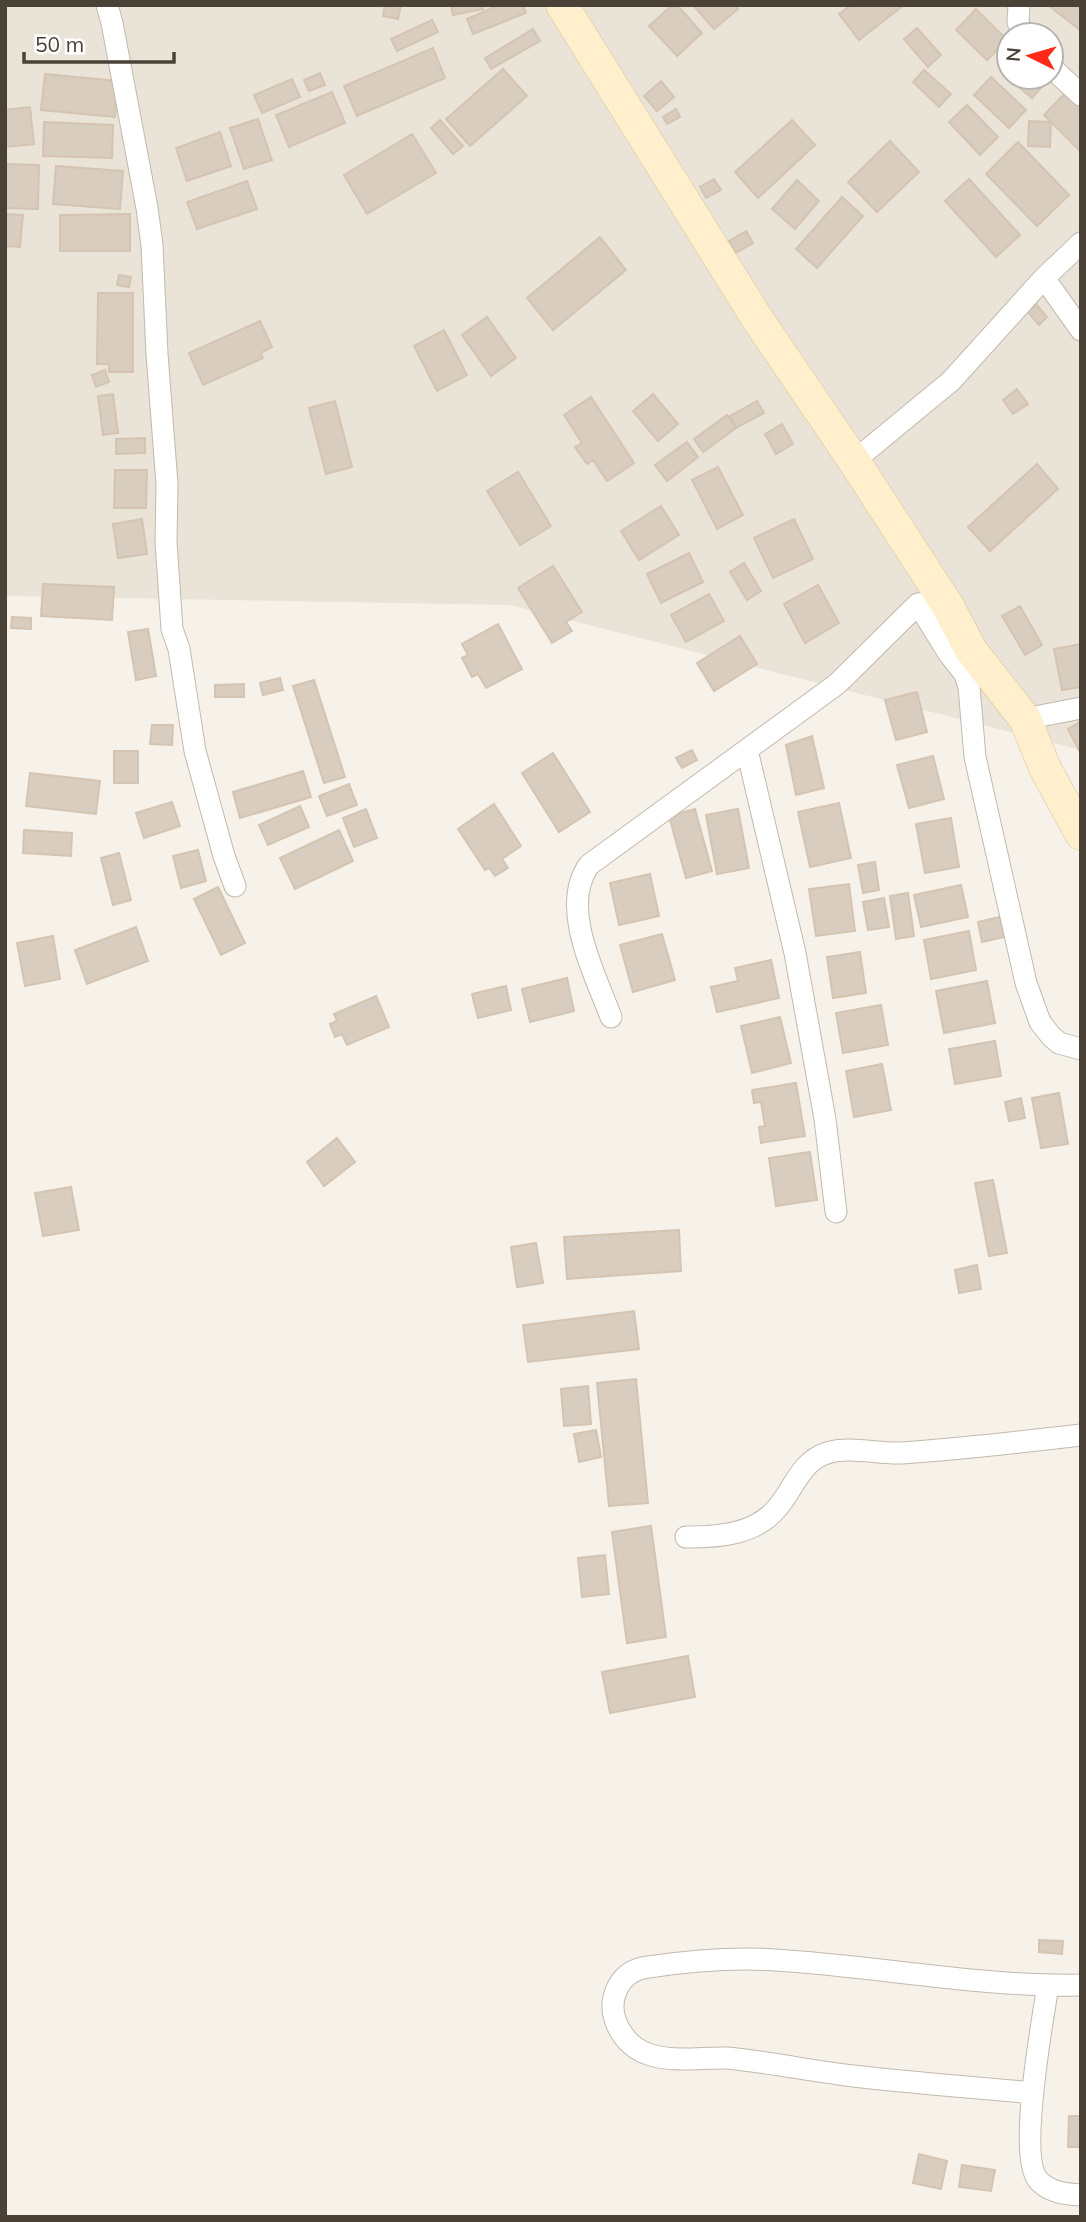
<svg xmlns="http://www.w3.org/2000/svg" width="1086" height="2222" viewBox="0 0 1086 2222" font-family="Mulish,sans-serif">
<rect width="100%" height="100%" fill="#f6f2ea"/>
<path fill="#eae3d8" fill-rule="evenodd" d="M5,5h1076v745l-571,-145 -505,-9zM1009,35h42v42h-42z"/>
<path fill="#d9cdbf" stroke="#d4c4b1" stroke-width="2" d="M385,5h16l-3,14 -15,-3z
M451,5h31l1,4 -30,6z
M499,5h24l3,8 -53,21 -6,-15z
M672,5h5l25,28 -25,23 -28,-30z
M693,5h42l3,4 -24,20z
M851,5h53l-45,35 -20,-26z
M1048,5h33v26z
M976,9l31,31 -20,20 -31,-30z
M432,20l6,12 -41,19 -6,-12z
M917,28l24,27 -13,12 -24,-28z
M533,29l7,12 -49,28 -6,-11z
M433,48l12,30 -88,38 -13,-30z
M1009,65v12h35l4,3 -16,18 -30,-25z
M503,69l24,27 -57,50 -24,-27z
M924,70l27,24 -12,13 -26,-25z
M320,73l5,12 -16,6 -5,-11z
M45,74l73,7 -3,36 -74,-7z
M991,77l35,33 -17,18 -35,-33z
M292,79l8,18 -38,16 -8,-18z
M661,81l13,16 -17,14 -13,-15z
M1070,88l11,11v53l-37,-37z
M332,92l13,31 -56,24 -13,-32z
M967,105l31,32 -18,18 -31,-33z
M30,107l4,37 -29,3v-37z
M676,109l4,8 -13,7 -4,-7z
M258,119l14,41 -28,9 -14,-41z
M440,120l23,26 -10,8 -22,-26z
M792,120l23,25 -57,53 -23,-26z
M1029,121l22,1 -1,25 -22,-1z
M44,122l69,3 -1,33 -69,-2z
M220,132l11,34 -44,15 -11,-33z
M412,134l24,39 -69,41 -23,-39z
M890,141l29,31 -42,40 -29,-30z
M1018,142l51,53 -32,31 -51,-52z
M5,164l34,1 -1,44 -33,-1z
M56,166l67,5 -3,38 -67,-5z
M714,179l7,11 -15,8 -6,-11z
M969,179l51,56 -24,22 -51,-56z
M797,180l22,21 -24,28 -23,-20z
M247,181l10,28 -60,20 -10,-27z
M842,197l21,19 -46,52 -21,-19z
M5,214l18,1 -3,32 -15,-1z
M130,214v37h-70v-36z
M746,231l7,12 -18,10 -6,-12z
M600,237l26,33 -73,60 -26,-32z
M119,275l12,2 -2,10 -12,-2z
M98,293h35v79h-24v-8h-12z
M1036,304l11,13 -8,8 -11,-13z
M487,317l29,41 -25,18 -29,-41z
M260,321l12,26 -11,6 2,5 -60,27 -14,-32z
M444,330l23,45 -30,16 -23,-45z
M105,370l4,12 -13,5 -4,-12z
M1017,389l11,15 -15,10 -10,-14z
M113,394l5,39 -15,2 -5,-39z
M653,394l25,30 -20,17 -25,-30z
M591,397l43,66 -27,18 -14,-21 -6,4 -12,-17 7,-4 -18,-28z
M335,401l17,66 -26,7 -17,-66z
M757,401l7,12 -28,15 -6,-12z
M727,415l9,13 -33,24 -9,-13z
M782,424l11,20 -17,10 -11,-20z
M145,438v15l-29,1v-15z
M687,442l11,15 -31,24 -12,-16z
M1037,464l21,25 -68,62 -22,-24z
M718,467l25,48 -26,14 -25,-49z
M115,470h32l-1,38h-32z
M518,472l33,54 -31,19 -33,-54z
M661,506l18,29 -40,25 -18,-29z
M142,519l5,35 -29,4 -5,-34z
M794,519l19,40 -40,19 -19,-40z
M689,553l14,29 -42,21 -14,-29z
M744,563l17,28 -14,9 -17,-28z
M553,566l29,46 -16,10 6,9 -20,12 -34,-55z
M43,584l71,3 -2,33 -71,-4z
M818,585l21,38 -34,20 -21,-39z
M709,594l15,27 -38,21 -15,-27z
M1020,606l22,39 -17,10 -23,-39z
M12,617l19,1v11l-20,-1z
M498,624l24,45 -36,19 -8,-14 -6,3 -10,-19 6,-3 -6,-11z
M148,629l8,47 -20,4 -8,-48z
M740,636l17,28 -43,27 -17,-28z
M1081,644v43l-19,3 -8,-41z
M280,678l3,12 -20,5 -3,-12z
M314,680l31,97 -21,6 -31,-97z
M244,684v13h-29v-12z
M917,692l10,40 -31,8 -11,-40z
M1081,722v32l-13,-25z
M152,725h21l-1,20 -22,-1z
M812,736l12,52 -28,7 -10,-50z
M692,750l5,10 -15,8 -6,-10z
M114,751h24v32h-24z
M553,753l37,59 -31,20 -37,-59z
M933,756l11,43 -35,9 -12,-43z
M303,771l8,26 -71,21 -7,-26z
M30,773l70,8 -4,33 -70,-8z
M349,784l8,21 -30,11 -8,-20z
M172,802l8,24 -36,12 -8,-25z
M839,803l12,55 -41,9 -12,-55z
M494,804l27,42 -19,13 6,9 -13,8 -6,-8 -4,2 -27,-41z
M300,806l9,21 -41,18 -9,-20z
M366,809l11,29 -23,9 -11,-29z
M695,809l17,62 -26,7 -17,-62z
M738,809l11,59 -32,6 -11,-59z
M951,818l8,49 -34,6 -9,-49z
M24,830l48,3 -1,23 -48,-3z
M339,830l14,31 -58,28 -15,-31z
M198,850l8,31 -25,7 -8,-32z
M119,853l12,47 -18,5 -12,-47z
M875,862l4,28 -16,3 -5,-28z
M650,874l9,42 -40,9 -9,-42z
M849,884l6,47 -39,5 -7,-47z
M961,885l7,32 -47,10 -7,-32z
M218,887l27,56 -24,12 -27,-56z
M908,893l6,43 -18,3 -6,-43z
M884,898l5,29 -21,3 -5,-28z
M1000,917l4,20 -22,5 -4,-20z
M136,927l12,34 -61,23 -12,-34z
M969,931l7,39 -45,9 -7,-39z
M662,934l13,46 -42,12 -13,-47z
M53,936l7,43 -35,7 -8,-43z
M860,952l6,41 -33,5 -6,-41z
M771,960l8,38 -62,14 -6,-25 27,-6 -3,-13z
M567,978l7,33 -44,11 -8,-33z
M987,981l8,42 -51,10 -8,-42z
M506,986l5,24 -33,8 -6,-24z
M376,996l13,31 -42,18 -5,-11 -7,3 -5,-13 7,-3 -3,-7z
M881,1005l7,40 -45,8 -7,-40z
M780,1017l11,46 -39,10 -11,-47z
M995,1041l6,35 -46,8 -6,-35z
M882,1064l9,46 -37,7 -8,-46z
M796,1083l9,53 -44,7 -2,-16 6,-1 -4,-24 -7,1 -2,-13z
M1059,1093l9,51 -27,4 -9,-50z
M1021,1098l4,20 -16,3 -4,-19z
M337,1138l18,24 -31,24 -17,-24z
M810,1152l7,48 -41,6 -7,-48z
M993,1180l14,73 -18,3 -14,-73z
M71,1187l8,43 -36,6 -8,-43z
M679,1230l2,41 -114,8 -3,-42z
M536,1243l7,40 -26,4 -6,-40z
M977,1265l4,24 -22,4 -4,-23z
M634,1311l5,38 -111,13 -5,-37z
M636,1379l12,124 -39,3 -12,-123z
M588,1386l3,38 -27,2 -3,-37z
M596,1430l5,27 -22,5 -5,-28z
M651,1526l15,111 -39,6 -15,-111z
M605,1555l4,39 -27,3 -4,-39z
M688,1656l7,41 -85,16 -8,-41z
M1039,1940l24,1 -1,13 -23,-2z
M1069,2116h12v31h-13z
M919,2154l28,7 -6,28 -28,-6z
M962,2165l33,5 -4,21 -32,-4z"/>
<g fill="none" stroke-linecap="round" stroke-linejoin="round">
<g stroke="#c3b9ac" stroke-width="23">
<path id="street" d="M107,5l5,18 35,185 5,37 5,109 10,130 -1,58 6,87 7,20 16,102 29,105 11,30
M1019,5l-1,17 5,13
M1051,67l30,28
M1044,278l37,52
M854,461l97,-80 93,-103 37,-35
M918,604l31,50 16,20 4,13 6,70 51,226 14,39 11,14 8,7 22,6
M1025,719l56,-11
M747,750l48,203 30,166 11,93
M611,1017c-16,-43 -52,-110 -22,-152l248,-181 81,-80 30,2
M686,1537c32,0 70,-2 92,-30 16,-19 23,-46 49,-54 23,-7 51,1 74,0 60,-4 120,-11 180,-18
M1048,1985c-5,34 -32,176 -8,197 12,11 26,12 41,13
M1033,2093c-60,-6 -120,-10 -180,-17 -42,-5 -84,-14 -126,-18 -25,-1 -54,5 -79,-4 -25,-9 -42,-38 -32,-63 6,-15 17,-22 32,-24 41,-6 85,-10 127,-7 102,6 203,27 306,25"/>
</g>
<g stroke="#d9c397" stroke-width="33">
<path id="secondary" d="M562,5l196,315 96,141 94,145 23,44 54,69 20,49 36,66"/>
</g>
<use href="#street" stroke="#fff" stroke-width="21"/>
<use href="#secondary" stroke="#ffefcc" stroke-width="32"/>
</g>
<rect width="1086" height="2222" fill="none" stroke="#4b4237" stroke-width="14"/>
<g transform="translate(1030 56) rotate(275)"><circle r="33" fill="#ffffff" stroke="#b7b3af" stroke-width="2"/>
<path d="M0-5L12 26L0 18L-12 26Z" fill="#ff2a19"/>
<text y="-10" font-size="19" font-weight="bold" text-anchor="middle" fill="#4b4237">N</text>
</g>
<path d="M24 52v10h150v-10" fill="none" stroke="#4b4237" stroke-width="3.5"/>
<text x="35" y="52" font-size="21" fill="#4b4237" stroke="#ffffff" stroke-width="5" paint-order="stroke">50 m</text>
</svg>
